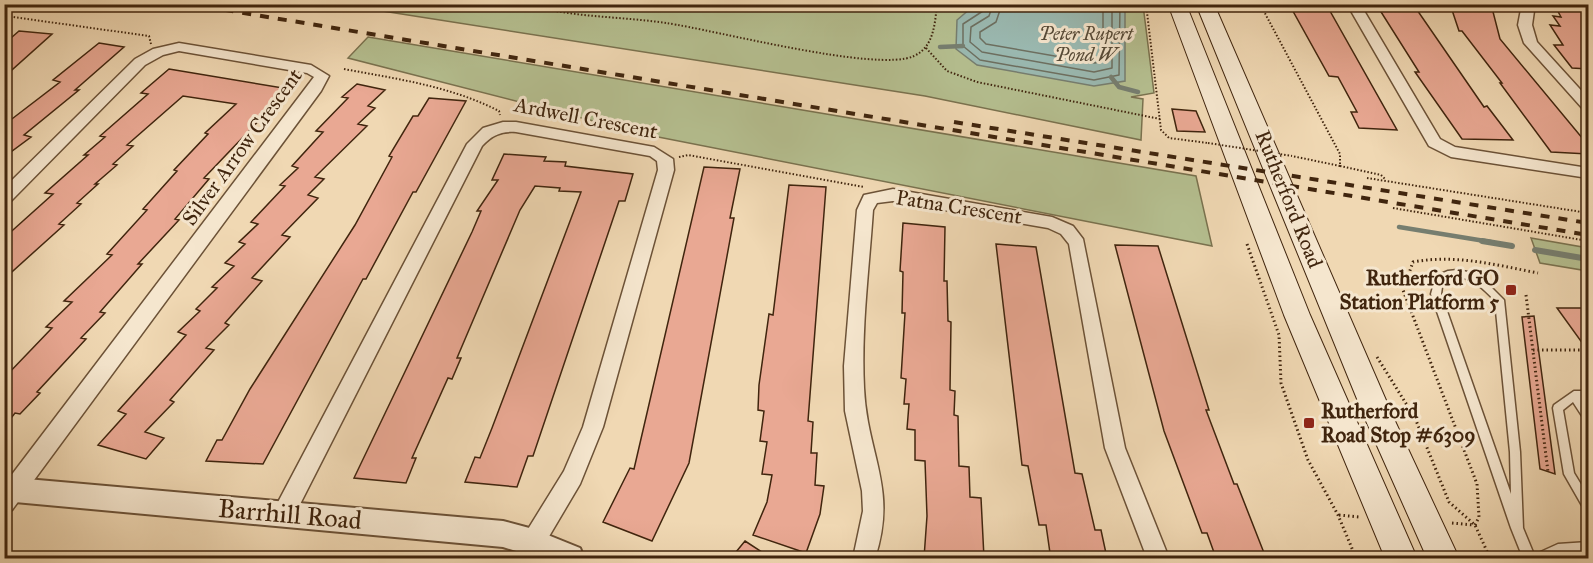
<svg xmlns="http://www.w3.org/2000/svg" width="1593" height="563" viewBox="0 0 1593 563" font-family="'IM FELL Great Primer',serif">
<rect width="100%" height="100%" fill="#f0d8b3"/>
<filter id="stains"><feTurbulence type="fractalNoise" baseFrequency=".00333" numOctaves="4"/><feColorMatrix values="0 0 0 0 .2 0 0 0 0 .09 0 0 0 0 .02 0 0 0 .5 -.17"/></filter>
<radialGradient id="worn" r=".72"><stop offset=".6" stop-color="#630" stop-opacity="0"/><stop offset="1" stop-color="#630" stop-opacity=".3"/></radialGradient>
<path fill="#b5bf90" stroke="#7a724f" stroke-width="1.5" d="M344,5h799l11,88 -23,4 12,2 -2,41 -216,-44z
M368,37l828,139 16,70 -564,-111 -300,-77z
M1531,238l57,10v23l-48,-8z"/>
<path fill="#9ab9b1" stroke="#767e70" stroke-width="1.5" d="M992,4l133,1v76l-31,5 -117,-21 -21,-16 1,-29 13,-11z"/>
<g fill="none" stroke-linecap="round" stroke-linejoin="round">
<path stroke="#6d6f60" stroke-width="1.5" d="M985,4l-2,7 -20,13v22l17,14 114,20 25,-5 1,-71
M993,4l-4,12 -18,11 -1,15 12,10 112,20 18,-4v-64
M1002,4l-6,18 -16,10v6l6,6 109,19 8,-3v-56"/>
<path stroke="#767e70" stroke-width="4.5" d="M940,47l23,-1
M1111,77l8,10 19,5
M1399,227l92,15"/>
<path stroke="#767e70" stroke-width="6" d="M1482,241l30,5
M1535,250l53,9"/>
</g>
<path fill="#e9a893" stroke="#40250e" stroke-width="1.5" d="M1289,4h37l71,126 -38,-2 -8,-16h6l-19,-35 -9,-1z
M1376,4h37l71,103 3,-1 26,34 -51,-1 -47,-67h4z
M1450,4h41l9,35 88,106v9l-37,-2 -51,-69h2l-40,-52h-3z
M1562,4h26v65l-16,-1 -18,-23h9l-13,-20 10,1 -7,-10 8,1 -6,-11 8,1z
M19,31l33,3 -48,43v-33z
M99,43l25,4 -49,43h4l-55,45 7,2 -27,20v-32l56,-43 -7,-2z
M169,69l120,20 -85,89 5,1 -34,40 4,1 -41,44h4l-42,48 5,1 -24,25 5,1 -49,53 3,1 -20,21 -5,-1 -11,14v-49l48,-50 -6,-1 26,-25 -8,-1 48,-46 -5,-1 40,-44 -4,-1 34,-38 -3,-1 34,-36 -3,-1 31,-29 -53,-8 -56,49 6,1 -20,18 4,1 -22,19h3l-21,19 4,1 -22,20 5,1 -60,54v-41l49,-44 -8,-1 43,-38h-4l21,-18 -5,-1 48,-42 -7,-1z
M357,84l28,6 -17,16 7,2 -17,16 9,2 -52,51 9,2 -16,16 10,3 -36,37 8,2 -38,41 10,3 -37,42 4,2 -23,23 8,2 -44,50 4,2 -29,30 19,6 -18,21 -48,-14 28,-31 -8,-3 68,-76 -8,-3 22,-21 -4,-2 21,-21 -5,-1 22,-21 -9,-3 20,-19 -6,-2 19,-18 -7,-2 34,-36 -5,-1 18,-17 -6,-2 31,-34 -7,-1 32,-33 -6,-1z
M429,98l37,3 -50,91h-3l-47,87h-3l-100,185 -57,-3 11,-21h5l28,-51 105,-164 37,-68 -3,-1 24,-40h5z
M1172,109l24,2 9,21 -28,-1z
M504,154l42,3 -2,4 22,1 -1,4 68,8 -8,27h-6l-86,255h-5l-11,31 -52,-5 10,-25 5,1 12,-30 89,-236 -22,-1 1,-3 -25,-2 -15,24 -63,148h4l-9,21 -4,-1 -36,80h4l-10,25 -52,-5 118,-246 9,-21h-4l21,-31h-6z
M704,167l36,2 -10,49h4l-45,245 -37,78 -49,-19 27,-54 4,1z
M789,185l37,2 -18,234 5,1 -2,31h6l-2,32 9,1 -4,28 -14,39 -53,-18 14,-33 5,-27 -10,-1 5,-32 -7,-1 4,-30 -6,-1 1,-25 10,-71 4,1z
M903,223l42,4 -1,54h3l1,40 3,1 -1,68 5,1 -1,24 4,1 1,50 10,1 1,30 11,1 3,60h-60l3,-42 -2,-55 -10,-1v-30l-8,-1 2,-25h-5l2,-25 -5,-1 4,-65h-3l1,-41 -3,-1z
M996,244l40,3 39,226 7,1 13,56h6l6,28h-53l-1,-5h-3l-4,-28h-7l-11,-59 -6,-1z
M1115,245l43,1 51,164h-3l28,74h3l29,74h-50l-9,-25h-5l-38,-102z
M1557,308h31v43z
M1534,316l4,30 17,128 -15,-5 -18,-152z
M745,541l26,17h-40z"/>
<g fill="none" stroke-linecap="round" stroke-linejoin="round">
<g stroke="#6c5237" stroke-width="3">
<path id="service" d="M1457,270l11,2 15,7 21,21 16,152 3,76 12,29 1,-3 22,-10 30,-2v10l-29,2 -8,4h-28l-12,-30 -80,-234 5,-18 12,-5zM1457,276c16,3 27,13 38,25l15,151 1,42 -70,-200 2,-14z
M1574,391h14v8h-6l6,9v12l-4,-1 -11,-17 -10,8 11,63 14,23v14l-4,-1 -20,-35 -11,-66 1,-3z"/>
</g>
<g stroke="#6c5237" stroke-width="3">
<path id="minor" d="M1347,4h13l80,135 15,8 133,21v10l-137,-21 -22,-11z
M1522,4h13l-3,21 5,17 51,56v13l-5,-2 -59,-66 -6,-18z
M179,43l132,22 18,11 -8,15 -309,419 -8,3v-28l310,-408 -7,-4 -128,-22 -16,4 -18,10 -135,137 -6,2v-16l131,-129 18,-10z
M503,122h13l138,25 19,12 1,11 -71,257 -23,57 -39,66 -8,3 -8,-3 -3,-8 3,-8 39,-63 19,-44 75,-257 -1,-9 -7,-5 -134,-24c-15,-1 -24,3 -34,14l-190,374 -8,3 -8,-3 -3,-7 3,-7 191,-362 16,-16z
M893,189l159,28 21,9 10,13 42,209 44,110h-22l-42,-110 -36,-204 -8,-10 -13,-6 -155,-27 -16,2 -4,7c-4,59 -12,119 -9,178 3,67 34,100 11,170h-22l10,-47 -1,-20 -17,-80 -1,-45 13,-156 7,-15z"/>
</g>
<g stroke="#6c5237" stroke-width="4">
<path id="tertiary" d="M4,477l499,44 30,8 47,19 4,10h-45l-36,-11 -499,-46z"/>
</g>
<g stroke="#40250e" stroke-width="2">
<path id="secondary" d="M1168,4h18l124,311 107,243h-32l-101,-243z
M1196,4h18l181,417 64,137h-32l-61,-137z"/>
</g>
<path stroke="#40250e" stroke-width="2" stroke-dasharray="1.5 2" stroke-linecap="butt" d="M526,4c46,14 93,12 140,19 49,7 211,50 248,33 20,-9 21,-33 23,-52
M1146,4l15,126 8,8 39,5
M1260,4l80,150v12l-48,-10
M4,21l9,-4 136,19 2,8
M926,48l21,23 30,11 183,37
M344,69c53,10 106,17 155,42l1,4
M679,157l9,-2 176,32
M1340,166l41,9 5,5
M1367,178l221,35
M1393,208l195,33"/>
<path stroke="#40250e" stroke-width="3" stroke-dasharray="1.5 3" stroke-linecap="butt" d="M1247,244l32,91 2,48 27,77 30,55 18,43
M1526,295l22,177
M1533,350h55
M1377,357l38,61 34,84 26,23 15,33
M1339,515l20,2
M1452,523l21,2
M1475,525l4,-8 -2,-33 -74,-194 10,-28c43,-8 83,3 125,11"/>
<use href="#service" fill="#f5e6ce" fill-rule="evenodd"/>
<use href="#minor" fill="#f5e6ce" fill-rule="evenodd"/>
<use href="#tertiary" fill="#f5e6ce" fill-rule="evenodd"/>
<use href="#secondary" fill="#f5e6ce" fill-rule="evenodd"/>
<path stroke="#40250e" stroke-width="4" stroke-dasharray="9 9" stroke-linecap="butt" d="M189,4l1399,231
M954,122l634,101"/>
<path stroke="#40250e" stroke-width="2" stroke-dasharray="1.5 2" stroke-linecap="butt" d="M1208,143l84,13"/>
</g>
<g fill="#8f2418" stroke="#f5e6ce" stroke-width="2">
<rect x="1505" y="284" width="12" height="12" rx="3"/>
<rect x="1303" y="417" width="12" height="12" rx="3"/>
</g>
<g text-anchor="middle" dominant-baseline="central" stroke-width="6" stroke-linejoin="round" paint-order="stroke">
<g font-size="18" font-style="italic" fill="#564a37" stroke="#f5e6ce">
<text x="1086" y="34">Peter Rupert<tspan x="1086" dy="21">Pond W</tspan></text>
</g>
<g font-size="21" fill="#40250e" stroke="#f5e6ce">
<text transform="translate(586 118) rotate(11)">Ardwell Crescent</text>
<text transform="translate(242 147) rotate(-54)">Silver Arrow Crescent</text>
<text transform="translate(1289 199) rotate(68)">Rutherford Road</text>
<text transform="translate(959 207) rotate(9)">Patna Crescent</text>
</g>
<g font-size="21" font-weight="bold" fill="#40250e" stroke="#f5e6ce" text-anchor="end">
<text x="1499" y="278">Rutherford GO<tspan x="1499" dy="24">Station Platform 5</tspan></text>
<text x="1321" y="411" text-anchor="start">Rutherford<tspan x="1321" dy="24">Road Stop #6309</tspan></text>
</g>
<g font-size="26" fill="#40250e" stroke="#f5e6ce">
<text transform="translate(290 514) rotate(5)">Barrhill Road</text>
</g>
</g>
<rect width="1593" height="563" fill="none" stroke="#f0d8b3" stroke-width="24"/>
<rect x="6" y="6" width="1581" height="551" fill="none" stroke="#40250e" stroke-width="3"/>
<rect x="12" y="12" width="1569" height="539" fill="none" stroke="#40250e" stroke-width="1.5"/>
<rect width="100%" height="100%" filter="url(#stains)"/>
<rect width="100%" height="100%" fill="url(#worn)"/>
</svg>
